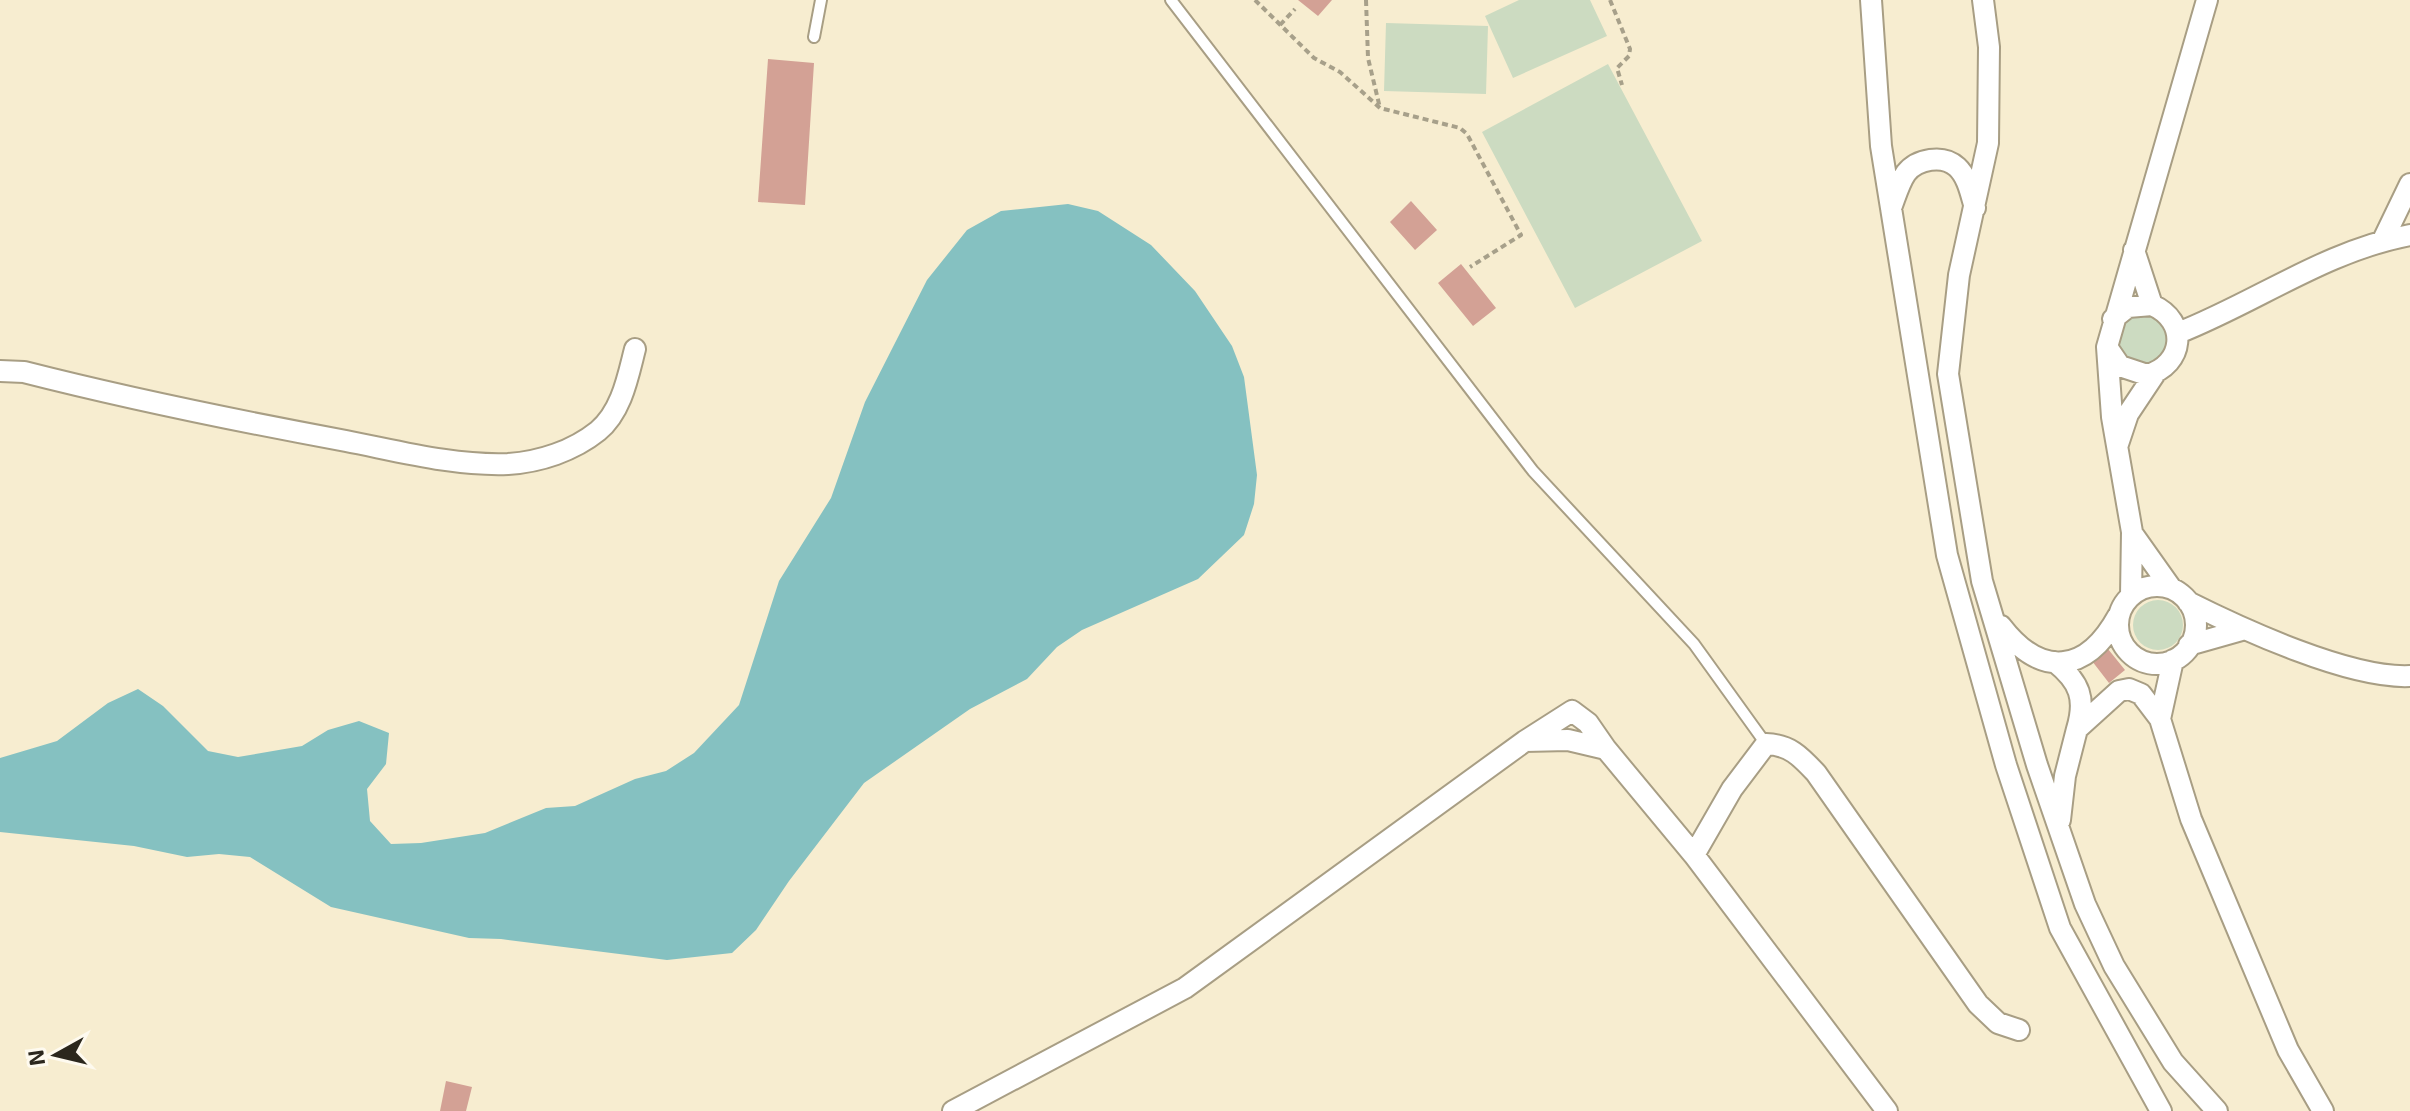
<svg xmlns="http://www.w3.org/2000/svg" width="2410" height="1111" viewBox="0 0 2410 1111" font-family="'Exo 2',sans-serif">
<rect width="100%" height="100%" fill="#f7edd0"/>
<path fill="#ccdbc1" d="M1519,0h71l17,36 -94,42 -28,-62z
M1386,23l102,3 -2,68 -102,-3z
M1608,64l94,177 -127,67 -93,-176z
M2116 339a26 26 0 1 1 52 0a26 26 0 1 1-52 0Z
M2133 625a25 25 0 1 1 50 0a25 25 0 1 1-50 0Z"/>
<path fill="#85c1c1" d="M1068,204l30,7 53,34 44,46 37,55 12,31 13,98 -3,29 -10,31 -46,44 -116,51 -25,17 -30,32 -57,30 -106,74 -75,98 -33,49 -24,23 -65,7 -166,-21 -32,-1 -138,-31 -81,-50 -31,-3 -32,3 -53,-11 -134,-14v-74l57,-17 51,-38 30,-14 25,17 45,45 30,6 64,-11 26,-16 31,-9 30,12 -3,31 -19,25 3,32 21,23 30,-1 64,-10 61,-25 29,-2 60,-27 31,-8 28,-18 45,-48 40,-124 52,-83 34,-96 62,-122 40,-50 34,-19z"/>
<path fill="#d3a195" d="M1298,0h34l-14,16z
M768,59l46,4 -9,142 -47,-3z
M1411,201l26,29 -22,20 -25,-28z
M1461,264l35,44 -23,18 -35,-43z
M2108,649l17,21 -16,13 -17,-22z
M446,1081l26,6 -6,24h-26z"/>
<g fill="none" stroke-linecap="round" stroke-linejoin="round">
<g stroke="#a89e84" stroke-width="14">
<path id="service" d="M1171,0l362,471 161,173 72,100
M814,37l7,-37"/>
</g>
<g stroke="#a89e84" stroke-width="24">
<path id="minor" d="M1871,0l10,146 66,409 59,210 54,163 101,183
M1983,0l6,47 -1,96 -29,132 -11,99 34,207 55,184 48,139 29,62 59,96 44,49
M1891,208c4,-10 8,-25 15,-35 11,-14 37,-19 51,-6 11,10 14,28 18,41
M2383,240l27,-56
M2134,250l18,55
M2178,333c79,-31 147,-82 232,-98
M2107,347l13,19 27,9c37,-10 42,-54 5,-70l-24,2 -15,12
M0,371l24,1c106,27 214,49 322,69 52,10 108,25 162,23 32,-2 65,-13 90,-33 24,-20 30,-55 37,-82
M2118,444l10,-30 28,-42
M2132,533l39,55
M2118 625a39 39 0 1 1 78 0a39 39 0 1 1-78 0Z
M2131,595l1,-63 -20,-115 -5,-70 100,-347
M2188,602c54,27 162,77 222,74
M2001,626c40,52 85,48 117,-10
M2189,645l53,-15
M2055,662c25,20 31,37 22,67
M1572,711l16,12 18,26 -38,-9 -43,1z
M2160,719l13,-59
M1606,749l88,106 193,256
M2060,820l5,-44 12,-47 42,-38 10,-2 12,5 19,25 31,100 97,231 35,61
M1694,855l38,-66 34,-45c24,1 34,12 50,29l162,231 20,19 21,7
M953,1111l232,-123 340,-247"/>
</g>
<path stroke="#a7a08a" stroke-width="4" stroke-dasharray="6 4" stroke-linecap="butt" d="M1255,0l59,58 26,14 40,36 80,20 7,6 54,101 -51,32
M1366,0l2,58 12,50
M1610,0l20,49 -1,7 -12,12 5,17
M1280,25l15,-16"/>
<use href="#service" stroke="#fff" stroke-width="10"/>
<use href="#minor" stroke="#fff" stroke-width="20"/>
</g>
<g transform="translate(56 1055) rotate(262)" stroke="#fefaef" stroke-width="6" paint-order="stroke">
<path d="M0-6L14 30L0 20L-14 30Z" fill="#2b271d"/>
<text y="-12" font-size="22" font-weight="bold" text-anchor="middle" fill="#2b271d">N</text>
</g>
</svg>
